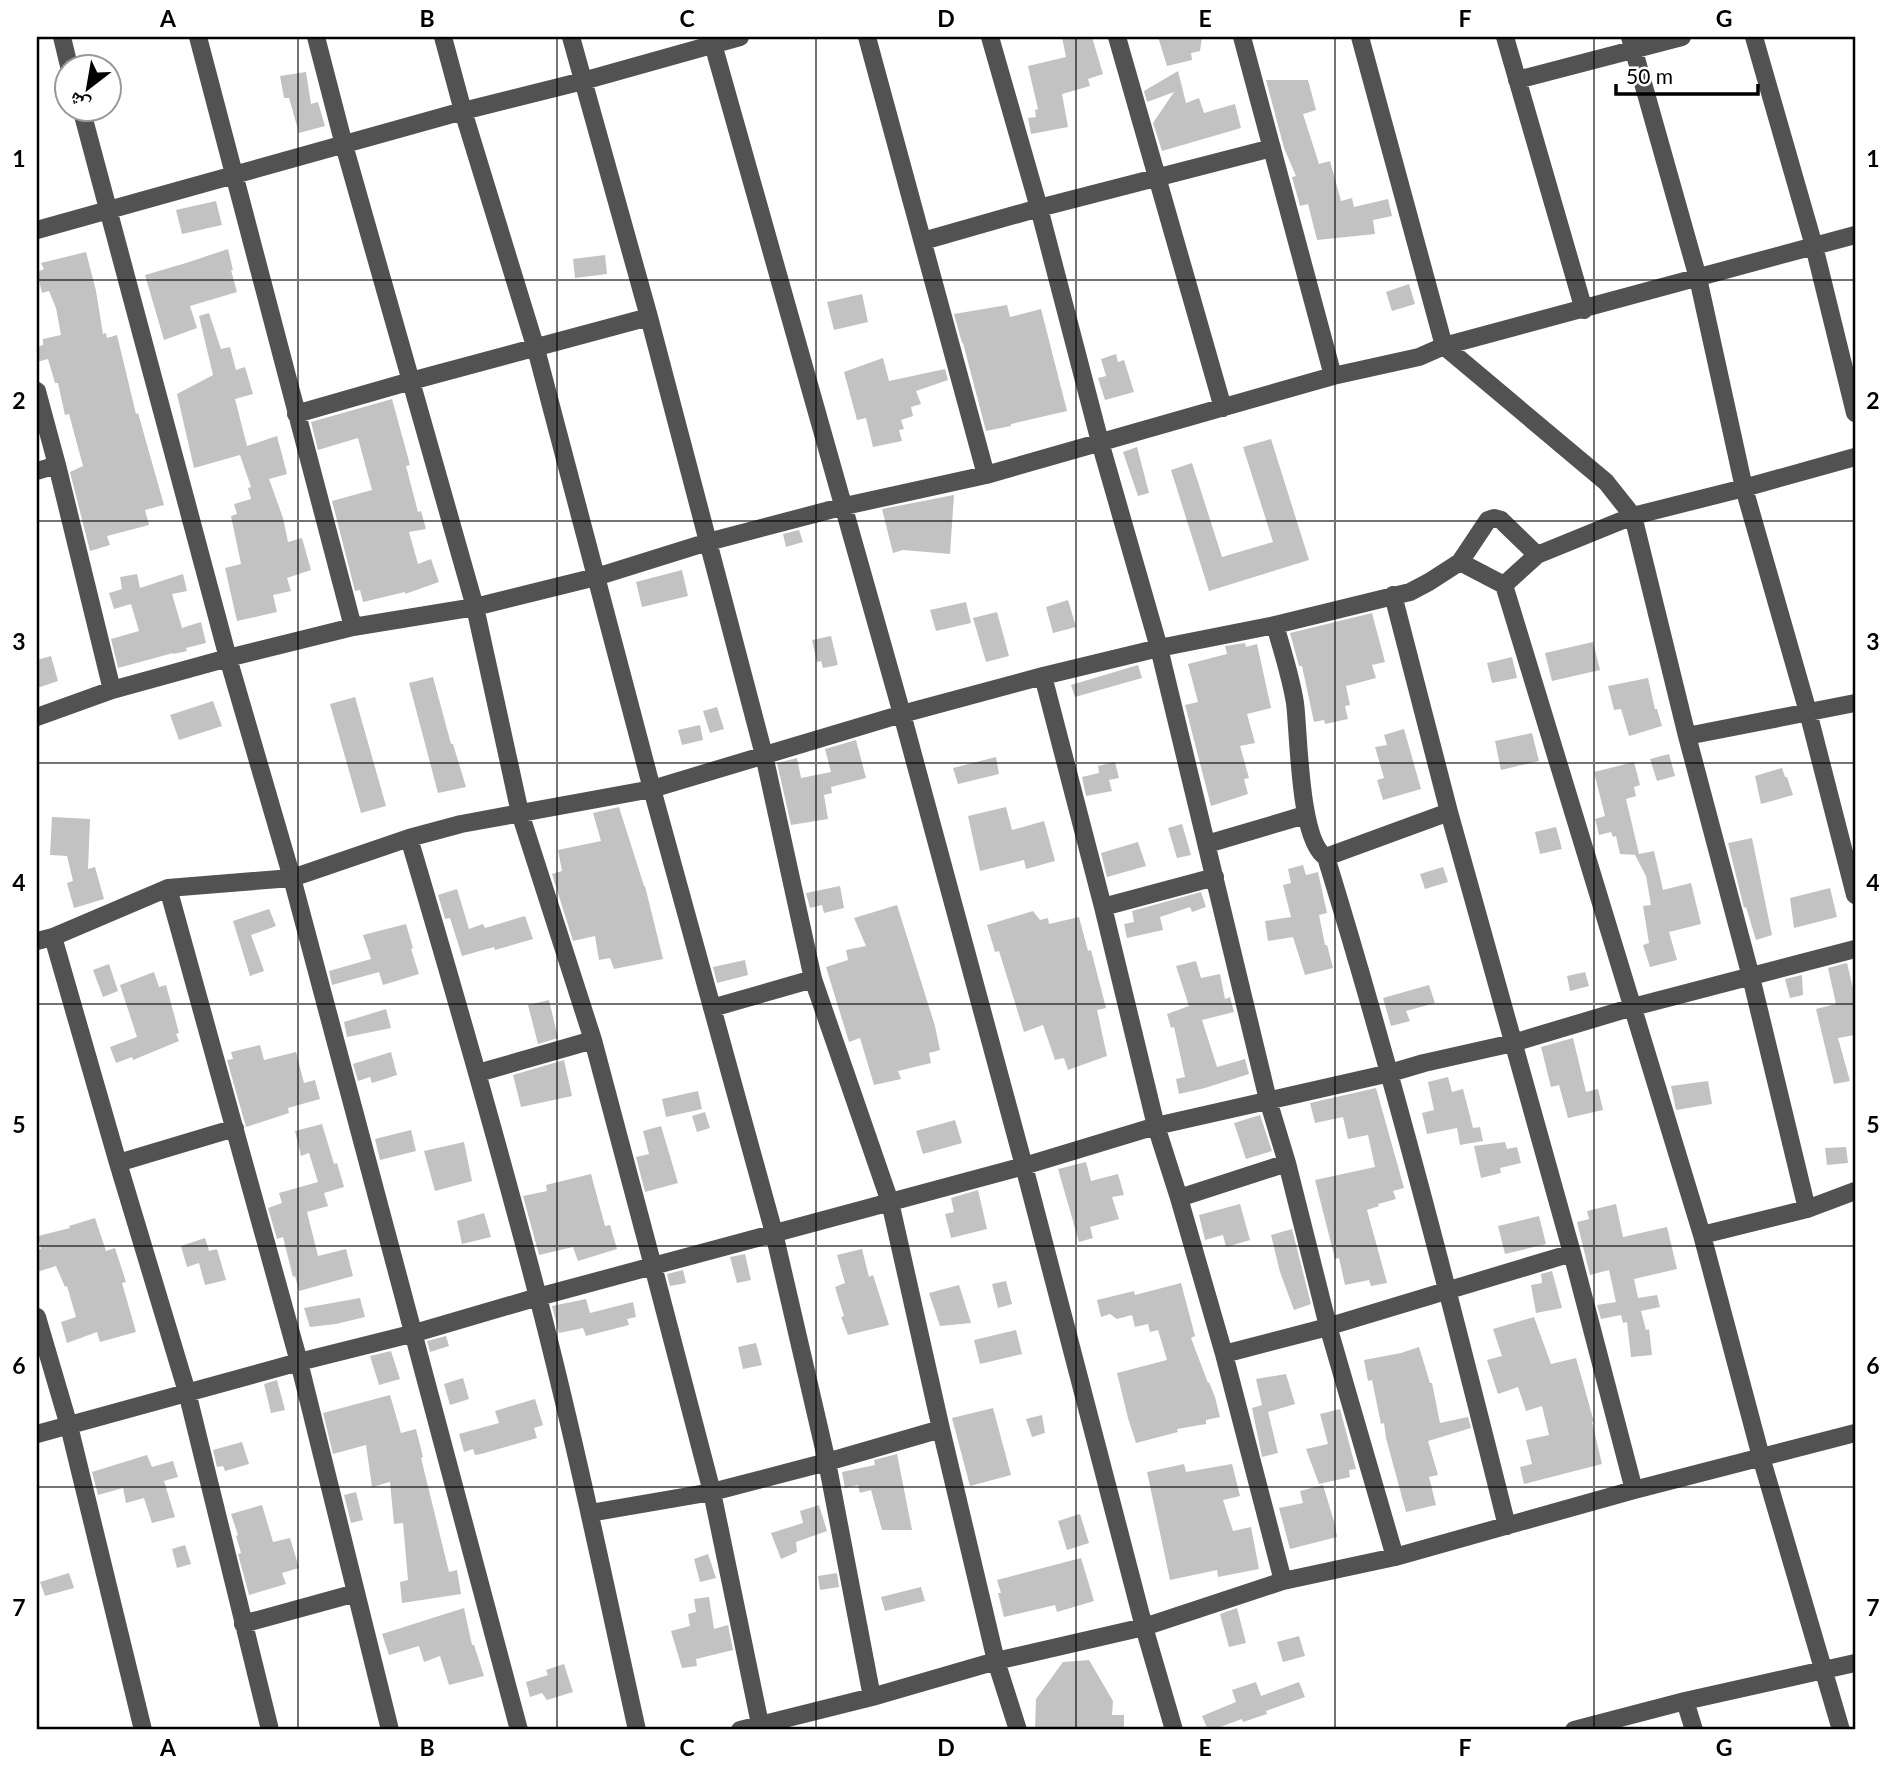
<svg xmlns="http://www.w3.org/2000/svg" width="1892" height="1767" viewBox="0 0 1892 1767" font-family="Lato,'Noto Naskh Arabic',sans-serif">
<rect width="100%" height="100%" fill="#fff"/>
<path fill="#c2c2c2" d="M1062,37h30l11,37 -15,5 2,7 -28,8 6,33 -37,7 -3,-16 8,-1 -1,-7 3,-1 -10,-43 38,-9z
M1158,37h44l-2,14 -9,2 1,7 -25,6z
M1178,71l8,32 13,-5 5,15 31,-9 6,24 -79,23 -9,-28 21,-31 -27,10 -3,-11z
M306,72l5,32 7,-2 7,24 -26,7 -10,-35h-5l-4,-22z
M1266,80h42l8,30 -13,4 16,50 11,-3 11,40 11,-3 2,9 34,-8 4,17 -19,4 2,14 -58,6 -9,-36 -8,2 -8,-29 4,-1 -12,-28z
M216,201l6,24 -40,9 -6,-24z
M228,249l5,21h-2l6,22 -47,14 7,22 -33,12 -19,-65 41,-12z
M86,252l10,39 7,43 3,-1 1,5 10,-3 19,79 2,-1 26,92 -19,5 4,15 -42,11 3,9 -20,6 -20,-79 13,-6 -14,-52 -4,1 -7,-32h-3l-7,-24 -11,3v-15l6,-2v-6l18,-4 -5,-27 -7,-17 -7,2 -5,-21 7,-3 -3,-6z
M605,255l2,19 -32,4 -2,-19z
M1409,284l6,20 -23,7 -6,-19z
M862,294l6,28 -34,8 -7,-28z
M1007,305l3,12 31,-8 26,102 -56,13v2l-25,5 -23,-88h-1l-8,-29z
M209,313l12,36 9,-2 6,23 9,-3 8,27 -18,5 12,47 30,-10 10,38 -18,5 14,39 5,24 14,-4 9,32 -24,8 4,13 -18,4 4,17 -40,9 -12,-53 16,-4 -10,-48 6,-2 -3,-10 17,-5 -3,-11 3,-1 -11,-32 -46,13 -17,-74 36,-19 -14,-59z
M1116,354l2,8 6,-2 10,32 -29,8 -7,-22 8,-2 -5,-17z
M883,358l6,23 56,-12 3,11 -32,11 5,13 -10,3 2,9 -12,4 3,9 -5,1 3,11 -29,6 -7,-29 -9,2 -13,-48z
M392,399l18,66 -4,1 12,46 3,-1 5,18 -17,3 9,32 13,-5 8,23 -34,12v-2l-42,10 -3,-12 -5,1 -23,-90 40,-11 -14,-52 -40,12 -7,-28z
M1271,439l38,121 -100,31 -38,-121 21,-7 30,94 51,-15 -30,-95z
M1137,447l12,46 -11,3 -15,-44z
M954,495l-4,59 -47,-4 -10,3 -11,-44z
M799,530l4,12 -17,5 -3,-13z
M682,570l6,26 -46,11 -6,-25z
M137,574l3,14 43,-14 4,17 -15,3 10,34 19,-6 5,21 -20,5 1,3 -14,3v-1l-55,15 -7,-29 28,-8 -8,-27 -17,5 -5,-16 13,-4 -2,-12z
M1068,600l8,27 -23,6 -7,-26z
M966,602l5,21 -35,8 -6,-21z
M997,612l12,44 -23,6 -13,-44z
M1372,613l13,49 -13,3 4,13 -30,8 4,19 -5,1 3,13 -23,5 -1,-4 -10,2 -12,-56h-3l-9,-33z
M831,636l7,29 -15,3 -2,-7 -4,1 -5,-22z
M1593,642l7,28 -48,11 -7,-28z
M1245,643l1,4 11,-3 14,64 -24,6 8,29 -15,3 9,32 -5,1 4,15 -37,12 -26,-101 13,-3 -10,-38 39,-10 -2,-8z
M51,656l7,25 -21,7v-28z
M1512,657l5,21 -25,5 -5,-20z
M1138,665l4,13 -67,19 -4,-12z
M433,677l18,67h2l13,43 -28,6 -29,-110z
M1648,678l7,31h2l5,17 -33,10 -8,-27 -7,1 -6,-24z
M355,697l31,109 -25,7 -31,-109z
M213,701l9,25 -43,14 -9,-25z
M717,707l7,22 -14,4 -7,-22z
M700,725l3,15 -21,5 -4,-15z
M1404,729l17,60 -38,11 -6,-20 7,-2 -9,-31 12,-2 -3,-10z
M1532,733l7,28 -38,9 -6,-29z
M856,740l10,38 -35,9 1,6 -8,2 4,24 -37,6 -14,-62 20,-5 4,20 30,-6 -6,-23z
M1669,754l6,22 -18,5 -7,-22z
M996,757l3,17 -41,10 -5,-16z
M1115,762l4,16 -10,2 3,11 -26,5 -4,-19 17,-4 -1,-7z
M1634,762l6,23 -6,2 2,9 -10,3 13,55 15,-3 9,39 28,-7 10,41 -32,8 8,28 -27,7 -7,-22 6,-2 -6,-37 8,-1 -5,-29 -11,-21h2l-17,-1 -4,-18 -3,1 -2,-5 -12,3 -4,-16 10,-3 -11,-44z
M1782,768l3,9h2l6,18 -32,9 -6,-28z
M619,807l25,79h1l18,73 -49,10 -4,-11 -11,2 -4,-24 -22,5 -21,-67 10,-3 -4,-21 43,-9 -8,-28z
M1006,807l6,23 32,-9 11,40 -29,8 -2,-9 -44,11 -12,-55z
M52,817l38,2 -2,50 7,-2 9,32 -30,9 -7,-25 6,-2 -6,-25 -17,-1z
M1182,824l9,31 -14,3 -9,-30z
M1556,827l6,22 -22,5 -5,-22z
M1752,838l20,97 -16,5 -10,-33 -2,1 -16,-65z
M1138,842l8,24 -39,11 -6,-24z
M1303,865l3,10 12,-3 9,41 -8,2 6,30h2l6,23 -28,7 -12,-38 -25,4 -3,-20 26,-4 -8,-32 8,-2 -3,-14z
M1443,867l5,15 -23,7 -5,-15z
M840,886l4,22 -20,5 -2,-8 -12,3 -4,-15z
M1830,888l7,29 -43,11 -4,-30z
M457,889l12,40 14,-5 2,4 40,-12 8,23 -38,11 -1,-3 -32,9 -12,-38 -5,1 -7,-24z
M1201,892l5,15 -14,5 -2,-5 -30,10 3,13 -36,8 -3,-14 10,-2 -2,-11z
M897,905l38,121 5,24 -11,3 2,10 -33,8 3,8 -27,6 -14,-47 -11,4 -23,-75 22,-7 -2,-10 20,-4 -12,-28z
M269,909l7,17 -25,9 13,36 -14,5 -17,-55z
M1033,911l7,9 8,-2 1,6 30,-7 9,34 3,-1 15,58 -9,2 10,46 -39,14 -4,-12 -9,2 -12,-35 -19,7 -25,-81 -4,1 -8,-27z
M406,924l7,24 -2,1 8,25 -36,11 -4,-13 -47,13 -3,-14 42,-12 -8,-24z
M745,960l3,15 -31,8 -4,-16z
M1196,961l5,17 19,-4 5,25 5,-2 4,15 -32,8 15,47 28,-8 4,15 -44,14 -26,6 -3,-15 9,-2 -11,-50 -3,1 -4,-14 22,-8 -13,-40z
M1847,963l8,34v38l-17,3 12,43 -16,3 -18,-75 20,-5 -8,-36z
M109,964l9,27 -15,6 -10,-27z
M154,972l5,15 7,-2 13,48 -3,1 3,7 -46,19 -1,-3 -16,6 -6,-16 27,-10 -17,-52z
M1585,972l4,14 -19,5 -3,-15z
M1802,975l1,20 -13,3 -5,-19z
M1429,985l6,18 -29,8 4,10 -19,5 -8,-28z
M549,1000l9,38 -20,6 -10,-39z
M386,1009l5,19 -44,9 -3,-15z
M1573,1038l13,54 12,-3 5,21 -35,8 -9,-33 -8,2 -10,-40z
M260,1045l4,15 32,-8 8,31 11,-3 5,19 -32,9 1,5 -43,14 -19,-67 6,-1 -2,-7z
M391,1052l6,23 -25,8 -2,-6 -12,4 -5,-17z
M564,1060l8,36 -51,11 -8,-32z
M1448,1077l4,15 11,-3 10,39 7,-1 3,14 -23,4 -3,-17 -30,6 -5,-21 12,-3 -6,-28z
M1708,1081l4,23 -36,6 -5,-24z
M1376,1088l28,100 -11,3 3,8 -18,5 1,2 -12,4 20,73 -16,3 -2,-6 -24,5 -6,-27 -4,1 -20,-79 60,-13 -7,-32 -20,4 -5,-22 -28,6 -5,-20z
M698,1091l4,18 -36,8 -4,-18z
M705,1112l5,16 -13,4 -5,-16z
M1260,1115l12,36 -26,8 -12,-36z
M955,1120l7,23 -39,11 -7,-23z
M322,1124l12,40 3,-1 7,24 -20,6 4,13 -21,6 11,44 28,-7 7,27 -54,15 -4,-15 -2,1 -10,-40 -6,2 -9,-31 14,-5 -3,-10 39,-11 -9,-29 -8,3 -6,-25z
M661,1126l17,57 -33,9 -9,-35 13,-3 -6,-23z
M411,1130l5,21 -36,9 -5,-21z
M464,1142l8,39 -37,10 -11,-40z
M1505,1142l2,7 10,-2 4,16 -21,5 1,5 -20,5 -7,-32z
M1846,1147l2,16 -21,2 -2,-17z
M1086,1162l5,19 27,-7 6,21 -12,2 7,22 -29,8 3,11 -14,4 -21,-73z
M591,1174l14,52 5,-1 7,24 -39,12 -5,-14 -34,8 -16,-59 24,-5 -1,-6z
M978,1190l9,39 -36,9 -6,-24 9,-2 -3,-14z
M1240,1204l10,36 -24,7 -3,-12 -18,5 -6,-25z
M1616,1204l7,33 44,-10 10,42 -43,10 4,19 19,-3 3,12 -19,4 5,19 3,-1 3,26 -21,2 -4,-35 -4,1 -2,-8 -20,4 -4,-14 19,-3 -7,-32 -19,5 -13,-53 12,-3 -2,-8z
M484,1213l7,24 -29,7 -5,-23z
M1539,1216l7,28 -41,10 -7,-28z
M95,1218l11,33 9,-3 11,34 -4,1 14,49 -36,10 -3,-10 -30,11 -6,-21 15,-5 -9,-31 -2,1 -9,-21 -19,6v-22l4,-1 -3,-13 32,-8 -1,-2z
M1292,1229l19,75 -17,6 -14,-38 -9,-37z
M205,1238l4,13 8,-2 9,31 -21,5 -6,-22 -12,4 -6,-21z
M862,1249l7,28 4,-2 16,50 -41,10 -7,-18 3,-1 -9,-29 10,-4 -8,-28z
M745,1254l6,26 -14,3 -7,-26z
M683,1270l3,13 -16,3 -3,-12z
M1552,1271l10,37 -26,5 -5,-28 11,-2 -1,-9z
M1006,1281l6,23 -14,4 -6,-24z
M1181,1283l14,53 -4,2 17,45 1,-1 6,15 5,20 -14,3v4l-29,5 1,3 -42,11 -8,-25 -11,-45 50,-13 -9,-30 -8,2 -2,-8 -13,3 -3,-12 -15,4 -7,-5 -9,3 -4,-17 37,-9 1,4z
M959,1285l12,38 -31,3 -11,-33z
M360,1298l5,19 -29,7 -26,3 -6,-19z
M586,1299l4,14 43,-11 3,15 -9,2 2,6 -43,11 -3,-8 -24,5 -7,-27z
M1534,1317l17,47 25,-6 18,64h-2l10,42 -78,20 -4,-17 12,-3 -6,-24 23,-5 -7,-29 -16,5 -8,-24 -20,7 -11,-34 15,-4 -9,-27z
M1016,1330l6,24 -42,10 -6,-24z
M446,1336l3,10 -19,6 -3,-11z
M756,1343l6,22 -19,4 -5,-22z
M1419,1347l11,36h2l8,40 28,-6 3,11 -43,13 10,34 -9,2 7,28 -30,7 -20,-74 -2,-15 -3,1 -9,-44 -4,1 -4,-21 37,-7z
M391,1351l9,28 -21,6 -9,-29z
M1286,1374l9,30 -27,8 10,41 -16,4 -10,-49 10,-3 -6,-26z
M463,1378l6,21 -19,6 -6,-21z
M277,1380l8,30 -14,3 -7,-29z
M390,1395l11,38 15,-4 7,28 -2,1 28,114 8,-2 4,24 -59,9 -2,-21 8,-2 -5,-57 -9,1 -4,-42 -18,5 -6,-42 -33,9 -10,-41z
M535,1399l8,26 -9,3 3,10 -56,16 -6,1 -2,-6 -9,3 -5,-18 40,-11 -4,-12z
M993,1408l18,67 -41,11 -18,-68z
M1340,1409l16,60 -7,1 1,7 -31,7 -13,-35 22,-5 -8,-30z
M1042,1415l3,18 -13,4 -6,-18z
M242,1442l7,22 -24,7 -2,-5 -6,1 -4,-17z
M897,1454l15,76h-30l-11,-40 -11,3 -2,-8 -13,3 -3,-16 33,-7 -1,-5z
M147,1455l5,12 21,-6 5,16 -14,4 11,36 -23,6 -8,-25 -18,5 -3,-15 -25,7 -6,-23z
M1184,1464l2,8 46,-8 8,32 -17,4 10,31 18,-4 8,42 -41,8 -1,-7 -47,10 -23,-108z
M1323,1485l12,40 2,12 -47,12 -11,-41 24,-5 -3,-12z
M356,1492l7,28 -12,3 -7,-28z
M262,1505l11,37 17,-4 9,30 -17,5 4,11 -37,11 -11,-41 3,-1 -5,-17 2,-1 -7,-21z
M819,1505l8,26 -31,11 1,10 -16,7 -10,-26 32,-10 -3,-12z
M1080,1514l9,29 -22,7 -9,-29z
M185,1545l6,19 -14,4 -5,-19z
M708,1554l8,24 -16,4 -6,-23z
M1081,1558l13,43 -37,11 -2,-7 -51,12 -6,-24h3l-4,-13z
M69,1573l5,15 -29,8 -5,-14z
M837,1573l2,14 -19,3 -2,-14z
M921,1587l4,14 -40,10 -4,-14z
M709,1597l5,32 14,-4 5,25 -37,9 1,7 -15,2 -11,-37 19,-5 -2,-12 8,-2 -2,-13z
M464,1608l8,37h2l10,31 -35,9 -9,-29 -16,6 -5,-16 -30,9 -7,-21z
M1237,1608l9,35 -17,4 -9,-33z
M1299,1636l6,20 -22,6 -6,-20z
M1089,1660l24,41 -1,14h12v15h-89l1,-31 27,-37z
M564,1664l9,28 -26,8 -5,-7 -12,4 -4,-15 22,-7 -2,-5z
M1256,1682l5,14 38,-14 6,15 -39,14 1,3 -24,8 -1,-3 -30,11h-4l-6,-14 34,-14 -4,-12z"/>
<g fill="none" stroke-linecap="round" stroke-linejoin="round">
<path stroke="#525252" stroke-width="18" d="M62,37l7,29
M198,37l155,590
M316,37l28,108 131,462 45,206 73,227 60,226 59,226 48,232
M443,37l20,74 73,238 116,440 122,444 53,229 45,235
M571,37l78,280 115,438 49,224 77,223 51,227 55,232 22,69
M711,37l191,677 122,452 120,461 30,103
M867,37l119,438
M990,37l49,171 61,234 59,206 109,452 19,63 41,163 67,231
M1117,37l106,371
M1242,37l91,339
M1360,37l84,309 162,136 27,34 111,-28 111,-31
M1505,37l79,273
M1630,37l68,241 46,210 64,224 47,183
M1754,37l60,209 41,167
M1517,80l165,-43
M81,108l147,550 64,220 227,852
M37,230l426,-119 120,-30 157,-44
M923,241l116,-33 233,-60
M37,391l20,74 55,225
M296,414l115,-33 238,-64
M37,471l20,-6
M1460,562l44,23 198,650 59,222 80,273
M1504,585l33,-30 96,-39 54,220 64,241 56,232
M1393,595l56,217 123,441 62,237
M1275,625c7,25 16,52 20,78 4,31 4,139 31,154 68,221 125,445 181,669
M1043,676l60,231 53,219 23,72 45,156 59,227
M37,717l75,-27 116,-32 125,-31 122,-20 121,-30 112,-35 137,-36 141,-31 347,-99 86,-19 25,-11 411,-111
M1687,736l168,-33
M409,838c45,152 89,305 129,459 37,143 67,288 99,433
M1207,844l98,-29
M1326,857l123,-45
M168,888l131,474 91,368
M1103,907l112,-30
M53,937l65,226 69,229 83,338
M37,941l16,-4 115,-49 124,-10 117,-40 52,-14 191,-35 250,-75 141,-38 116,-28 116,-23 135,-33 19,-10 31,-20 28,-42 6,-2 7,2 36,35
M712,1008l101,-29
M478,1073l115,-33
M118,1163l117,-35
M1179,1198l108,-35
M1702,1235l105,-26 48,-18
M37,1317l32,109 74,304
M1224,1354l96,-25 252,-76
M37,1434l262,-72 116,-29 123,-36 486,-131 132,-40 234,-53 34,-10 89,-20 120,-36 222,-58
M590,1513l122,-21 115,-30 114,-33
M243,1624l113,-31
M1685,1701l9,29
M740,1730l132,-33 124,-36 148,-34 139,-46 112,-24 239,-67 221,-57
M1574,1730l111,-29 170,-38"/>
</g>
<path fill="none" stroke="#000" stroke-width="2" stroke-opacity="0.55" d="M298,37v1693M557,37v1693M816,37v1693M1076,37v1693M1335,37v1693M1594,37v1693M37,280h1818M37,521h1818M37,763h1818M37,1004h1818M37,1246h1818M37,1487h1818"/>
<rect width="1892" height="1767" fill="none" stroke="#ffffff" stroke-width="77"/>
<g transform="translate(88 88) rotate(211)"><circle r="33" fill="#ffffff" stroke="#999999" stroke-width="2"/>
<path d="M0-5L12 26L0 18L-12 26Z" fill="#000000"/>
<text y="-10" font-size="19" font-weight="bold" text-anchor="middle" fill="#000000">ش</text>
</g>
<path d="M1616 84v10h142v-10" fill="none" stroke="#000000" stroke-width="3.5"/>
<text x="1626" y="84" font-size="21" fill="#000000" stroke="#ffffff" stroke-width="5" paint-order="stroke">50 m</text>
<rect x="38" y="38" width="1816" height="1690" fill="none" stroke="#000" stroke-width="2.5"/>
<g font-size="23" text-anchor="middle" font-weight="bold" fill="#000">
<text x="168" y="27">A</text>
<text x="427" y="27">B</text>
<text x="687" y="27">C</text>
<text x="946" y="27">D</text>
<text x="1205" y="27">E</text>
<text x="1465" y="27">F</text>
<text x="1724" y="27">G</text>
<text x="19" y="167">1</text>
<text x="1873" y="167">1</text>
<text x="19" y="409">2</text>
<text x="1873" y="409">2</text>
<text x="19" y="650">3</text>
<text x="1873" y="650">3</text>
<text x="19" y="891">4</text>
<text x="1873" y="891">4</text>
<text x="19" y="1133">5</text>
<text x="1873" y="1133">5</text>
<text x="19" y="1374">6</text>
<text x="1873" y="1374">6</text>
<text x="19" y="1616">7</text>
<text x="1873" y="1616">7</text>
<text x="168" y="1756">A</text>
<text x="427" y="1756">B</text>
<text x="687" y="1756">C</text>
<text x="946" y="1756">D</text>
<text x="1205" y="1756">E</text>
<text x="1465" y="1756">F</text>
<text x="1724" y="1756">G</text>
</g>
</svg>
